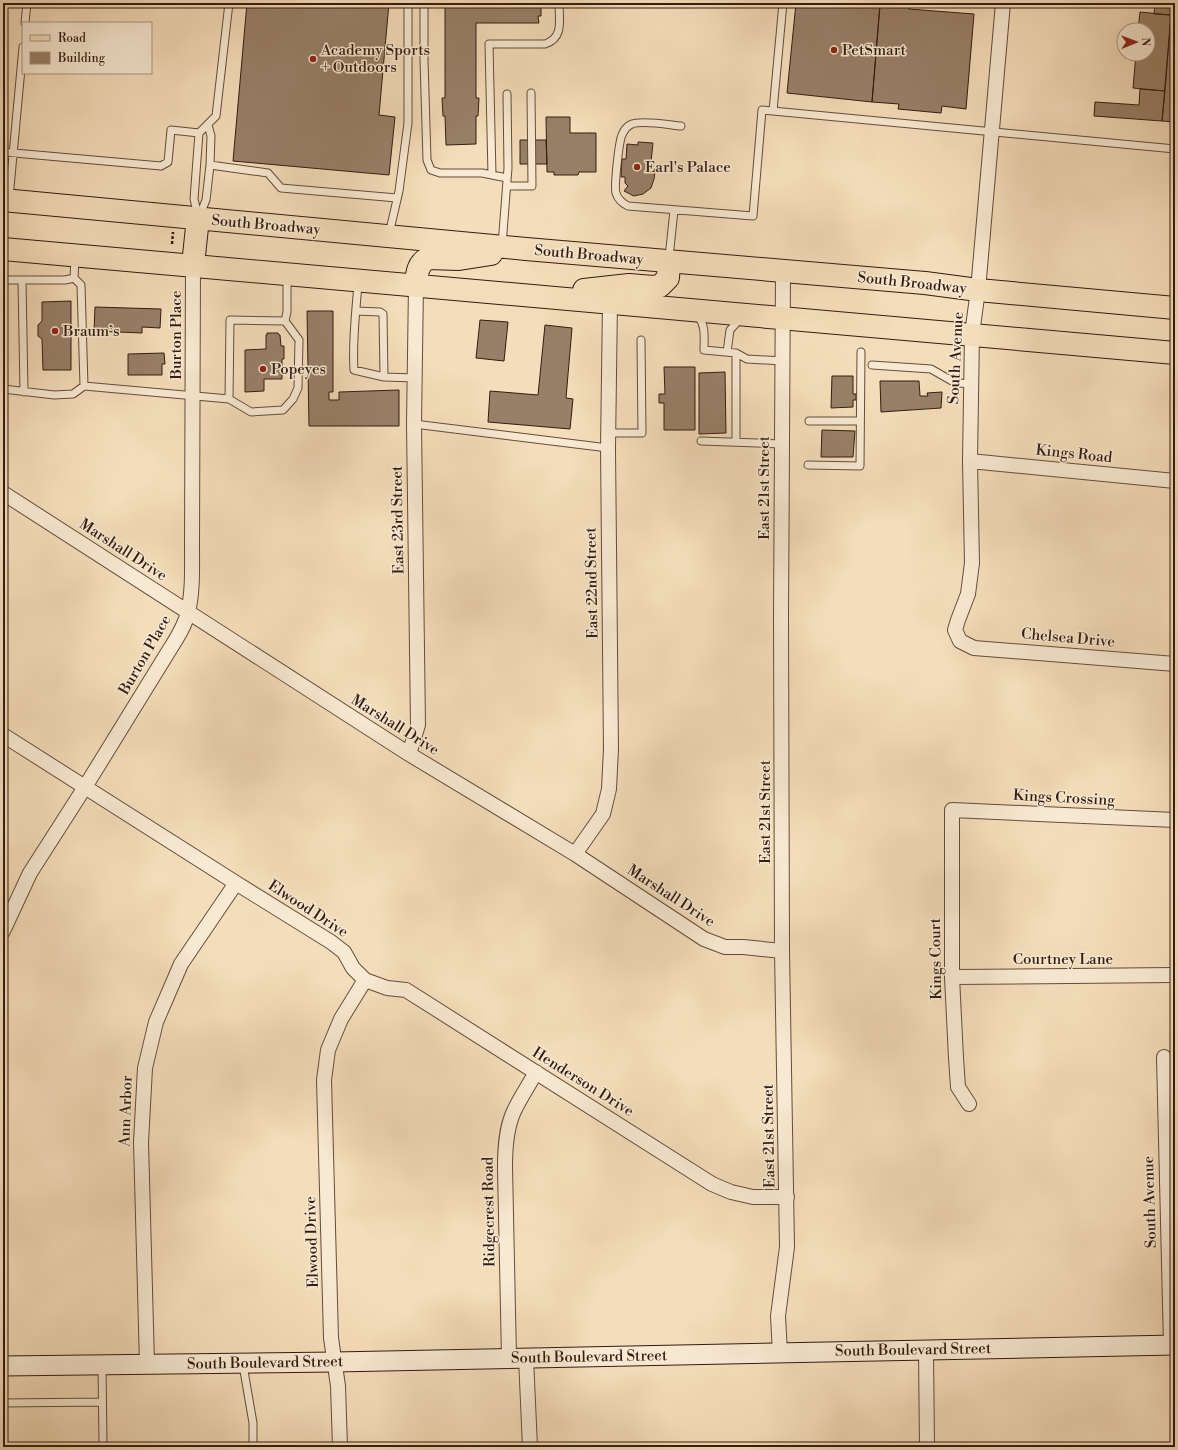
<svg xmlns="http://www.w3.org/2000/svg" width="1178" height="1450" viewBox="0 0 1178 1450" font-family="'Libre Bodoni',serif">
<rect width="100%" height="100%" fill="#f4ddba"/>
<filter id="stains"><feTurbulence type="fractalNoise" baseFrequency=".005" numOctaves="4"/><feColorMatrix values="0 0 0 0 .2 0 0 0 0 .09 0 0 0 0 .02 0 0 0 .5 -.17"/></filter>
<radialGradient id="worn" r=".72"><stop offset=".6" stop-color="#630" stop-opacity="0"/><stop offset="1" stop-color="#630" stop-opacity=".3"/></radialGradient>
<path fill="#988068" stroke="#341b10" d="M247,3h142l-10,112 16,2 -6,58 -156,-14z
M445,3h96v13h-3l1,7h-63v75h3l-1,18h-2v28l-30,1 -1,-29h-2l-1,-18h3z
M796,3h45l25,2v-2h14l-8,99 -85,-9z
M888,3h22l-1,6 65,5 -8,95 -24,-3 -1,7 -43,-4 1,-5 -27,-2 8,-96 7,1z
M1155,3h20v119l-13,-1 9,-106 -17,-1z
M1140,12l31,3 -6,76 -32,-3 3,-34h12v-24h-10z
M1140,89l25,2 -3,30 -68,-5 1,-14 44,3z
M546,117h24v16h26v39h-17l-1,3h-24v-3h-7z
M520,140h26l1,24h-27z
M638,142l15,1 -2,19 2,1 -1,9h3l-1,7 -3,9 -8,6 -9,2 -10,-5 4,-5 -3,-3v-6h-4l1,-18h4l1,-15 11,1z
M71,301v69h-28l-1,-31 -4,-3v-11l4,-4v-19z
M95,307l66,2 -1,19 -18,-1v6l-48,-2z
M307,311h26v81h-4v8h10v-8l60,-2v36h-90z
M480,320l28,2 -4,39 -28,-3z
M545,325l27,3 -6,70 7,1 -3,30 -82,-7 2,-31 48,4z
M267,333h11l1,2h1l1,11h3v13h-2v20h-18v12l-19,1v-42l21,-1v-14h1z
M164,353l1,11h-3v11h-34v-21z
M664,367h31v63h-31v-27h-5v-9h6z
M725,372l1,61 -27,1v-61z
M832,376h21v18h3v6h-3v7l-22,1z
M880,381h39l1,15h8l-1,-3 15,-1 -1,16 -60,4z
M822,430l33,1 -2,26h-32z"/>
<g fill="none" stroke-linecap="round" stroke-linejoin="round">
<g stroke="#644c3a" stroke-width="9">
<path id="lane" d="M424,3v57l3,100 4,10 9,3h42l25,5
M25,23l2,-20
M773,111l10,-108
M681,126c-11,-1 -39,-6 -49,-2 -5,2 -8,6 -10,11 -3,6 -8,52 -6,58 2,7 6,10 12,13l125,10 9,-106 413,39
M3,152l158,14 7,-4 3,-32 28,3
M210,165l58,8 13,15 116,10
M492,175l-3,-131h56c19,-6 14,-24 14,-41
M507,186h25l-1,-93
M9,198l14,-151
M198,216l-4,-17 5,-66 17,-17 13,-113
M199,217l7,-17 4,-35 1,-29 -3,-11
M389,234l10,-43 9,-68v-120
M502,245l6,-77 -1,-74
M669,258l5,-48
M74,278l1,-20
M3,280h62l9,-2 7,7 3,101
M3,280l1,-29
M22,280l2,112
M358,283c-2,29 -6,58 -4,87l30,7 31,1
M356,311l24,1 3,2 1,63
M698,316c8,10 6,22 6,34l32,3 11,6 35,2
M727,352l3,-22 11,-12
M872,365l59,4 21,12 7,2 12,1
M3,389l51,6 19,-1 11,-8 145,13 1,-79 55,1 2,-9v-36
M229,399l22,13 32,-2 10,-11 5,-11 1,-48 -14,-19
M809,421h51
M414,424l194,24
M608,433h34l-1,-93
M701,441l80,3
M736,442v-89
M808,465l52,1 1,-114
M102,1365l1,82
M243,1365l10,58v24
M3,1403l99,-1"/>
</g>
<g stroke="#644c3a" stroke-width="16">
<path id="street" d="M1003,3l-25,287 -6,44 -2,127 2,102 -4,31 -10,26 -3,10 5,11 14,7 201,16
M970,461l205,20
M3,493l406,261 166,100 129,85 21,8h18l39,4
M3,735l233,148 95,59 13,10 9,16 12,12 22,8 19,2 306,194 19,8 22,5h34
M409,754l9,-29 -4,-301 2,-139
M575,854l28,-40 6,-25 2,-40 -3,-301 2,-146
M3,931l27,-58 55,-86 85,-138c7,-11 15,-23 18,-37 5,-21 4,-44 4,-66l1,-281
M952,977l223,-2
M1164,1057l7,288
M969,1104l-11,-17 -2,-29 -4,-81v-167l223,10
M926,1350l1,97
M780,1353l-2,-37 9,-69 -5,-296 -1,-334 2,-346
M509,1358l-4,-191c0,-19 1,-39 9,-56 6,-13 15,-26 22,-39
M526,1358l4,89
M147,1364l-6,-222 4,-74 11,-46 25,-58 55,-81
M340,1447l-2,-61 -7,-48 -7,-258 4,-30 13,-31 24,-39"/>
</g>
<g stroke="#341b10" stroke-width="21">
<path id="secondary" d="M3,1366l332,-4 840,-17"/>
</g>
<g stroke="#341b10" stroke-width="24">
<path id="primary" d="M3,200l523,49 399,34 53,7 197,18
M3,249l1172,104
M193,265l5,-47
M416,285c1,-11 1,-21 12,-27l31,1 32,-5
M584,290l45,-5 24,2 7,-1 8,-8 1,-17"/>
</g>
<path stroke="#341b10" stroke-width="2.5" stroke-dasharray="3 2" stroke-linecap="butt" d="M172,244l1,-12"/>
<use href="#lane" stroke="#f8e9d2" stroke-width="7"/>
<use href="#street" stroke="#f8e9d2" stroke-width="14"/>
<use href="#secondary" stroke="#f8e9d2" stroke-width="19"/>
<use href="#primary" stroke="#f4ddba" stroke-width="22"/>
</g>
<g fill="#8f2418" stroke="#f8e9d2" stroke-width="1.5">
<circle cx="834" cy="50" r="4"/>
<circle cx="313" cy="59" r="4"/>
<circle cx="637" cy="167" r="4"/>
<circle cx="55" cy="331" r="4"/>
<circle cx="263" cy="369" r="4"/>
</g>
<g text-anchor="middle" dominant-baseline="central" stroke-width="3" stroke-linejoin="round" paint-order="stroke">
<g font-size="15" fill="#341b10" stroke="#f8e9d2" text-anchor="start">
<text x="321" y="50">Academy Sports<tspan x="321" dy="17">+ Outdoors</tspan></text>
<text x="842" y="50">PetSmart</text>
<text x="645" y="167">Earl's Palace</text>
<text x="63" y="331">Braum’s</text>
<text x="271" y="369">Popeyes</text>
</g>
<g font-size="15" fill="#341b10" stroke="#f8e9d2">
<text transform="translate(266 225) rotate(5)">South Broadway</text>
<text transform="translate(589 255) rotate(5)">South Broadway</text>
<text transform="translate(912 283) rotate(6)">South Broadway</text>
<text transform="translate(176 335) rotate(-90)">Burton Place</text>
<text transform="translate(956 358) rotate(-87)">South Avenue</text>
<text transform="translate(1074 454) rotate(6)">Kings Road</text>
<text transform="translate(764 488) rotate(-90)">East 21st Street</text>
<text transform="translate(398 520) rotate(-91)">East 23rd Street</text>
<text transform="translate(123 550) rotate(33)">Marshall Drive</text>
<text transform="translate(592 583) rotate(-91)">East 22nd Street</text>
<text transform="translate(1068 638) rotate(5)">Chelsea Drive</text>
<text transform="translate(145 655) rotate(-60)">Burton Place</text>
<text transform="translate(395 725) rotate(32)">Marshall Drive</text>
<text transform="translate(1064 798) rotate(3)">Kings Crossing</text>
<text transform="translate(765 812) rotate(-90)">East 21st Street</text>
<text transform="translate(671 896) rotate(33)">Marshall Drive</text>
<text transform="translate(308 909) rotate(33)">Elwood Drive</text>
<text transform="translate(936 959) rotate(-91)">Kings Court</text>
<text x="1063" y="959">Courtney Lane</text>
<text transform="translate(583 1082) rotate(32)">Henderson Drive</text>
<text transform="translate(126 1111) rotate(-88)">Ann Arbor</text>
<text transform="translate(769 1136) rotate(-91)">East 21st Street</text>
<text transform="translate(1150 1202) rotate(-92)">South Avenue</text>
<text transform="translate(489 1212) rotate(-91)">Ridgecrest Road</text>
<text transform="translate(312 1242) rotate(-92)">Elwood Drive</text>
<text transform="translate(913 1350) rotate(-1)">South Boulevard Street</text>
<text transform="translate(589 1357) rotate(-1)">South Boulevard Street</text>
<text transform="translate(265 1363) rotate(-1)">South Boulevard Street</text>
</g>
</g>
<rect width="1178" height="1450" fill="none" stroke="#f4ddba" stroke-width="16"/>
<rect x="4" y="4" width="1170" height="1442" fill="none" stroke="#341b10" stroke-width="2"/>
<rect x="8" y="8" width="1162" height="1434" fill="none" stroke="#341b10"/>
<rect x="22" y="22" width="130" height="52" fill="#f8e9d2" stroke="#aa9784"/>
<rect x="30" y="35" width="20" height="6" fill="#f4ddba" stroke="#aa9784"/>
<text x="58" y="42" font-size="12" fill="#341b10">Road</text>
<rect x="30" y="52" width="20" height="12" fill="#988068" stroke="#aa9784"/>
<text x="58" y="62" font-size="12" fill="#341b10">Building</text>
<g transform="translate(1136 42) rotate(89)"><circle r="19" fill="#f8e9d2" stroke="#aa9784"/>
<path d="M0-3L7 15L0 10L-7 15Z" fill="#8f2418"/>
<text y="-6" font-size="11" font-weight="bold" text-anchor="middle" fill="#341b10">N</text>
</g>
<rect width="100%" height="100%" filter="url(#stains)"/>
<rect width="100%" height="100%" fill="url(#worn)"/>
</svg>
